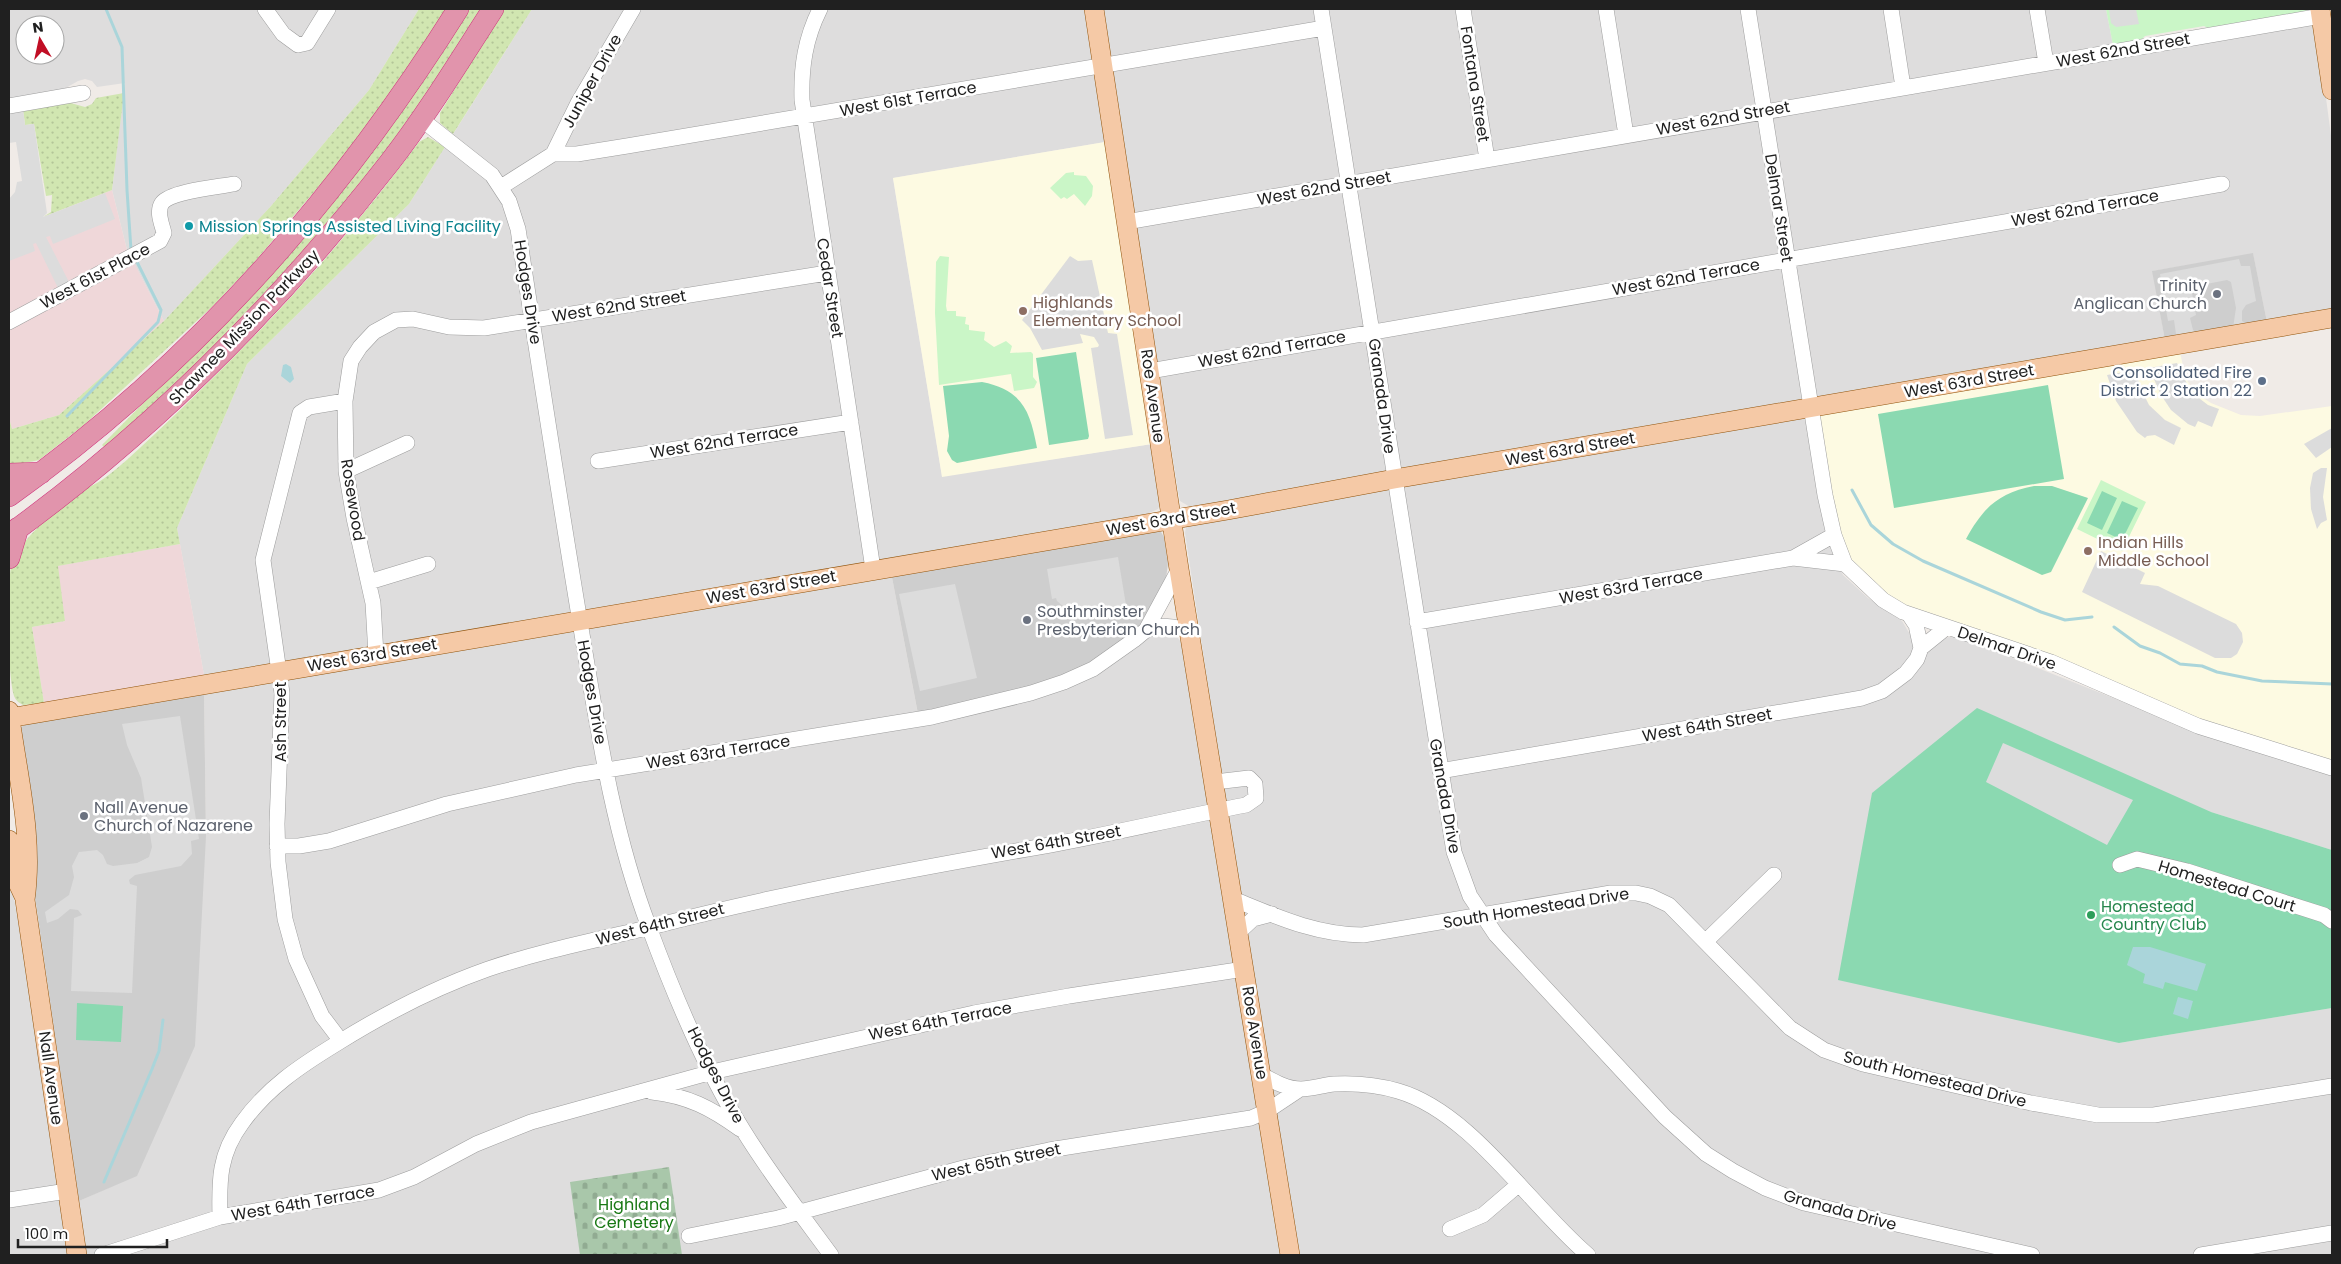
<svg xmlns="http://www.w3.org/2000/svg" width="2341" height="1264" viewBox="0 0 2341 1264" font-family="Poppins,sans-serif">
<defs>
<pattern id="grass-dots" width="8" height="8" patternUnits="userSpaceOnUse" patternTransform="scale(1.25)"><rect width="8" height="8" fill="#d1e6b1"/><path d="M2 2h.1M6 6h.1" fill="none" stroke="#b3c598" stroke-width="1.8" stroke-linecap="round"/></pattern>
<pattern id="cemetery-stones" width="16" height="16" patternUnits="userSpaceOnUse" patternTransform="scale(1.25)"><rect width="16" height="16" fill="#a9c7aa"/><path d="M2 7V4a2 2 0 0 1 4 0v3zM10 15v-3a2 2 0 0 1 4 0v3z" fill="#91ab92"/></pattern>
</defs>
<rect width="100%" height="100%" fill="#f0ebe7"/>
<path fill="#dedddd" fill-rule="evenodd" d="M9,9h410l-50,81 -98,116 -107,115 -37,-71 -15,-60 13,-107 -28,4 -5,-6 -7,-2 -7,2 -14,8 -55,10zM25,25h30v30h-30z
M532,9h552l21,133 -212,36 49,298 210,-32 9,57 -3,8 -20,9 -934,157 -27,-147 70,-164 162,-160z
M1102,9h1004l7,36 200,-20 4,6 15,112v167l-65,12 -14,-68 -100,17 12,69 -973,168 -12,-7 -2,-10z
M1804,418l3,8 17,94 7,29 12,26 25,23 34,23 22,37 10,-13 7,-5 8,-3 13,1 252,100 118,36v76l-121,-38 -92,231 213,-35v247h-1034l-60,-372 -53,-350 1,-6 7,-4z
M891,572l29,153 232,-90 12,-1 13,3 4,5 101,613h-1196l-7,-54 58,-26 69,-339 -2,-144z
M9,869l67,386h-67z"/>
<path fill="#efd7d9" d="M112,190l15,60 -118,65v-84z
M134,263l30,58 -105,94 -47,14 -3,-11v-89z
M180,544l24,131 -160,28 -12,-76 33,-6 -8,-55z"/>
<path fill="#fdfae2" d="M1105,142l47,302 -210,33 -49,-299z
M2179,348l7,31 11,15 14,9 30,12 19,1 72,-10v357l-146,-47 -282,-107 -54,-46 -11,-24 -25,-128z"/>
<path fill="#cecece" d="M2253,253l14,69 -102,18 -13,-69z
M1153,531l8,1 3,5 4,26 -2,16 -23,46 -57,43 -53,19 -115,27 -27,-142z
M204,692l2,144 -11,210 -58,130 -58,25 -47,-325 -13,-148 10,-5z"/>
<path fill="url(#grass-dots)" d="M419,9h27l-50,76 -53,73 -92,108 -38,40 -128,118 -46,36 -30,6v-48l3,11 47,-14 105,-94 107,-115 98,-116z
M468,9h15l-37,58 -101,140 -126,139 -114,102 -3,-3 69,-70z
M504,9h28l-79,125 -13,-11v-10z
M124,93l-12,97 -69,27 8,-5 1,-17 -6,1 -12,-72 -9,1 -2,-16 44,-7 18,5 7,-3 4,-6z
M428,137l17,10 -36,57 -162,160 -70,164 3,16 -122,22 7,55 -33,6 12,76 -21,2c-3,-2 -7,-4 -8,-7 -8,-14 -9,-126 -2,-139 15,-27 55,-62 82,-75 15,-7 48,-39 61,-51 95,-89 186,-186 263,-291z"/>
<path fill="url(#cemetery-stones)" d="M669,1167l13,88h-102l-10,-73z"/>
<path fill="#caf6c7" d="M2106,9h203l-3,2 -98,17 -4,-2 -59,10 -4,4 -28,5z
M1074,172v3l12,1 7,10 -1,10 -7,10 -11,-12 -7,5 -3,-2 -3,2 -11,-11 16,-15z
M940,256l9,1 -3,49 1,5h9v5l10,1 -1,7 4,1v5l16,2 -1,8 10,7 12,-6 6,5 -2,7 21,-1 2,2v23l4,5 -3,6 -20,3 -3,-17 -72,11 -4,-72 1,-51z
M2101,480l45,22 -24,49 -45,-22z"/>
<path fill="#8bd9b1" d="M1076,352l13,84 -1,3 -39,6 -13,-87z
M982,382c40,8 48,28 55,66l-80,15 -5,-3 -5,-9 2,-15 -6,-50z
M2048,385l16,94 -170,29 -16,-94z
M2034,486h18l36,12 -37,74 -9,3 -76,-36c17,-31 32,-46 68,-53z
M2102,491l15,7 -15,32 -15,-7z
M2122,501l16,7 -16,32 -15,-7z
M1977,708l234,104 121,38v158l-213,35 -281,-63 34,-187z
M77,1003l46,3 -2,36 -45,-2z"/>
<path fill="#dcdcdc" d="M2109,9h27l3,15 -23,3 -5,-4z
M23,109l2,16 9,-1 13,89 -4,4 62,-24 10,26 -62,25 -3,-8 -4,1 23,45 -11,6 -22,-45 -3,1 2,7 -26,10v-62l6,-7 2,-10 5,-1 -6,-39 -7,1v-31z
M1070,256l8,5 14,-1 16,73 9,1 16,101 -28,4 -14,-91 7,-1 1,-2 -5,-8 -14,-3 3,9 -41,7 -12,-22 -8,-8z
M2239,259l2,7h9l6,35 -10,4 -4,6v10l5,4 -14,3 3,-20 -5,-26 -4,-2 -36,7 5,28 -6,3 3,12 5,4 -26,5 4,-5 -2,-14 -6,1 -8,-47z
M2177,363l14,29 17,13 11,4 -7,18 -14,-6 -3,6 -7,-3 -17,-14 -10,-15 -12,-27z
M2135,370l6,19 8,16 16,15 16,8 -7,17 -19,-10 -8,1 -2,2 -8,-6 -21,-31 -9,-26z
M2332,428v19l-16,11 -12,-14z
M2321,468h6l-4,29 4,23 -6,3 -4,6 -6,-20 -1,-21 3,-15z
M2101,551l44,22 -5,11 18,2 78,38 6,9 1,9 -6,12 -6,4h-16l-133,-66z
M1118,557l8,48 -44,7 -3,-7 -15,2 -7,-6 -1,-3 -4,1 -5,-30z
M955,584l22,94 -57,13 -21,-97z
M180,716l19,123 -8,2 1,13 -11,12 -46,9 -6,5 1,4 7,2 -5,107 -61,-2 3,-73 8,-3 -4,-5 -8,-1 -12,10 -11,4 -2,-11 24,-17 5,-18 -2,-11 7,-14 18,-2 6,5 4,9 6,2 24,-3 12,-6 3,-10 -11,-69 -14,-33 -5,-21z
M2003,743l130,57 -26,45 -121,-63z"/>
<path fill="#aad5da" d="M286,364l5,3 3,12 -4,4 -9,-7 2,-11z
M2133,947h17l56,17 -9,27 -32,-9 -2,7 -20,-6 2,-9 -18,-9z
M2178,997l15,4 -5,18 -15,-5z"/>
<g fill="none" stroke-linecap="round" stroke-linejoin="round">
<path stroke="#aad5da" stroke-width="3" d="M106,9l16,38 5,143 4,60
M67,416l91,-94 3,-12 -26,-52
M1852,490l19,35 22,19 30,17 118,51 24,8 27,-3
M2114,627l26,19 20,7 20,11 22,2 15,6 45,9 70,3
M104,1182l48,-113 7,-18 4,-31"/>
<g stroke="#9d9d9d" stroke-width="16">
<path id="minor" d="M265,9l18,25 15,11 9,-2 21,-34
M820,9c-15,30 -19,58 -18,91l71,469
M1321,9l133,843 16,44 26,39 169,182 41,37 27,17 32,17 39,15 228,52
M1463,9l24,150
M1606,9l20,126
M1748,9l77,486 9,40 11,29 38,36 20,12 148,50 147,64 134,42
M1891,9l12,78
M2037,9l9,54
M9,106l74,-13
M421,119l71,56 17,26 9,28c21,137 42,274 65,411 16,97 31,195 66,287 25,68 56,142 94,203 27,44 58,84 88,125
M553,154l25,-51 55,-94
M501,187l52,-33h24l50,-8 697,-118
M1126,222l1195,-206
M9,322l151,-81 4,-8c-2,-9 -8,-21 -2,-30 9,-12 56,-16 72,-19
M1150,371l1072,-187
M598,461l253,-39
M346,471l61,-28
M1793,558l41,-23
M369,582l59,-18
M1910,616l6,9 5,23
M1417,622l376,-64 52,6
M1146,630c16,-5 27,-5 43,1
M376,655l-3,-52 -19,-85 -8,-47 -1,-70 6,-40 9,-14 14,-15 22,-12 17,-1 36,8 35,1 343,-55
M1440,771l422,-73 20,-7 24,-18 11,-14 4,-11 26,-21
M277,846h22l30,-5 118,-37 129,-29 356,-58 99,-24 33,-11 29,-13 41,-29 12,-10 33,-61
M2120,865l17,-6 50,12 137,44 8,6
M1233,899c42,17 83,36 130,36l248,-42h25l14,3 19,9 121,123 34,22 39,14 168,39 67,12h56l178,-29
M1239,932l14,-13 19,-5
M1706,941l68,-66
M341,1041l-19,-25 -26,-57 -11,-40 -7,-57 -1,-38 5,-131 -19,-133 37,-147 9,-6 36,-6
M1262,1075c11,6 25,14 39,14 11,0 22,-4 33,-5 21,-1 44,1 64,7 73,21 132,115 190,164
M652,1092c36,4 59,16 88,37
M9,1200l58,-9
M220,1217c-1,-37 -1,-63 22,-94 25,-35 58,-57 94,-79 48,-30 98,-56 152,-75 56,-19 114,-30 171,-44 129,-33 260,-57 391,-80 66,-12 131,-28 196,-40l10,-7 -1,-14 -6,-6 -34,4
M1450,1229l33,-14 35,-30
M689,1236l89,-18 189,-51 82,-17 202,-32 16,-7 33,-22
M102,1255l118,-38 159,-27 35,-13 62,-33 55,-22 181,-50 262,-59 95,-17 175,-27
M2201,1255l131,-22"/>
</g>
<g stroke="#90530b" stroke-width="20">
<path id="major" d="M1094,9l85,560 111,686
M2320,9l12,81
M9,711c8,63 25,125 16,189l52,355
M9,718l1219,-208 166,-31 938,-161
M9,840l7,39 8,17"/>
</g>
<g stroke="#cf337c" stroke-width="22">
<path id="highway" d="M9,474l32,-1
M9,496c182,-129 331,-299 449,-487
M9,535c145,-105 271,-232 381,-373 38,-49 70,-102 103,-153
M9,558l9,-30"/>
</g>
<use href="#minor" stroke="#fff" stroke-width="15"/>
<use href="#major" stroke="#f5c9a6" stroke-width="19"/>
<use href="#highway" stroke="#e194ac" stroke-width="21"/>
</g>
<circle fill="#0f9aa8" stroke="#fff" stroke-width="2" cx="189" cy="226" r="5"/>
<g fill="#6b7280" stroke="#fff" stroke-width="2">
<circle cx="2217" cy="294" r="5"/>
<circle cx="1027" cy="620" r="5"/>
<circle cx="84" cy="816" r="5"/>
</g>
<g fill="#8d6e63" stroke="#fff" stroke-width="2">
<circle cx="1023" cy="311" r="5"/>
<circle cx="2088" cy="551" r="5"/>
</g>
<circle fill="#5c6f8a" stroke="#fff" stroke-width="2" cx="2262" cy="381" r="5"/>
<circle fill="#2e9e5b" stroke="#fff" stroke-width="2" cx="2091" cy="915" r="5"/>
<g text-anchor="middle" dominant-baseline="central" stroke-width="5" stroke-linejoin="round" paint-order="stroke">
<g font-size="16" fill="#202020" stroke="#fff">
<text transform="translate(2123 50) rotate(-10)">West 62nd Street</text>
<text transform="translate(592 81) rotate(-61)">Juniper Drive</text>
<text transform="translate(1475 84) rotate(81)">Fontana Street</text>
<text transform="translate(908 99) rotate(-10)">West 61st Terrace</text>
<text transform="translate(1723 118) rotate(-10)">West 62nd Street</text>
<text transform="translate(1324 188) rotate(-10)">West 62nd Street</text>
<text transform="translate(1779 208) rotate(81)">Delmar Street</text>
<text transform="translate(2085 208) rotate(-10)">West 62nd Terrace</text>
<text transform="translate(95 276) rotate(-28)">West 61st Place</text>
<text transform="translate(1686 277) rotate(-10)">West 62nd Terrace</text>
<text transform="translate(830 288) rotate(81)">Cedar Street</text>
<text transform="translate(528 292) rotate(81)">Hodges Drive</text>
<text transform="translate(619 306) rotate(-9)">West 62nd Street</text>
<text transform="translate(244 327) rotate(-46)">Shawnee Mission Parkway</text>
<text transform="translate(1272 349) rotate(-10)">West 62nd Terrace</text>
<text transform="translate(1969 381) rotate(-10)">West 63rd Street</text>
<text transform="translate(1153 396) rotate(82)">Roe Avenue</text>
<text transform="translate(1382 396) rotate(82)">Granada Drive</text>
<text transform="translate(724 441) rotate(-9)">West 62nd Terrace</text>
<text transform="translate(1570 449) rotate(-10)">West 63rd Street</text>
<text transform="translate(353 500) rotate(81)">Rosewood</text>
<text transform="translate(1171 519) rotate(-10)">West 63rd Street</text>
<text transform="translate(1631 586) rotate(-10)">West 63rd Terrace</text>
<text transform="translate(771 587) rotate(-10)">West 63rd Street</text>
<text transform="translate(2007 648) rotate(19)">Delmar Drive</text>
<text transform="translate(372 655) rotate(-10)">West 63rd Street</text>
<text transform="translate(592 692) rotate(80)">Hodges Drive</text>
<text transform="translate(280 722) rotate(-90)">Ash Street</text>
<text transform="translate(1707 725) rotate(-10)">West 64th Street</text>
<text transform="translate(718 752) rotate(-9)">West 63rd Terrace</text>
<text transform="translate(1445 796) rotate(80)">Granada Drive</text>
<text transform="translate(1056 842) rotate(-10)">West 64th Street</text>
<text transform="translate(2227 886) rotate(17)">Homestead Court</text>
<text transform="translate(1536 908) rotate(-9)">South Homestead Drive</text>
<text transform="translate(660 924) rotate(-14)">West 64th Street</text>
<text transform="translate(940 1021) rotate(-11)">West 64th Terrace</text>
<text transform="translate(1255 1033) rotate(81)">Roe Avenue</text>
<text transform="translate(716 1075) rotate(63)">Hodges Drive</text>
<text transform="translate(51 1078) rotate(82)">Nall Avenue</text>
<text transform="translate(1935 1079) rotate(14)">South Homestead Drive</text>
<text transform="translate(996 1162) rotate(-12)">West 65th Street</text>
<text transform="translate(303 1203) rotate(-10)">West 64th Terrace</text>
<text transform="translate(1840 1210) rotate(15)">Granada Drive</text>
</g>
<g font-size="16" fill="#0d838f" stroke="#fff" text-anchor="start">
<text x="199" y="226">Mission Springs Assisted Living Facility</text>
</g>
<g font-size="16" fill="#5b616d" stroke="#fff" text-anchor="start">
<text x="2207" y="285" text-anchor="end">Trinity<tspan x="2207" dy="18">Anglican Church</tspan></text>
<text x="1037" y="611">Southminster<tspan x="1037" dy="18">Presbyterian Church</tspan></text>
<text x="94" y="807">Nall Avenue<tspan x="94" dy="18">Church of Nazarene</tspan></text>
</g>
<g font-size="16" fill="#785e54" stroke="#fff" text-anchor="start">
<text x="1033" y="302">Highlands<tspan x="1033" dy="18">Elementary School</tspan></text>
<text x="2098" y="542">Indian Hills<tspan x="2098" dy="18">Middle School</tspan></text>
</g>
<g font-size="16" fill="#4e5e75" stroke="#fff" text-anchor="end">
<text x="2252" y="372">Consolidated Fire<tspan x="2252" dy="18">District 2 Station 22</tspan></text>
</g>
<g font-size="16" fill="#27864d" stroke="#fff" text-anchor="start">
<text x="2101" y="906">Homestead<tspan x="2101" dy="18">Country Club</tspan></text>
</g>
<g font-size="16" fill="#187814" stroke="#fff">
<text x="634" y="1204">Highland<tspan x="634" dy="18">Cemetery</tspan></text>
</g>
</g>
<rect width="2341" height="1264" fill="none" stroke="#202020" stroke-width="20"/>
<g transform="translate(40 40) rotate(351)"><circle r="24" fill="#ffffff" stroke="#a6a6a6"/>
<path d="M0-4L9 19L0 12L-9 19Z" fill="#c10e25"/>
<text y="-8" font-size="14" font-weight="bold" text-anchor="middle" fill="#202020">N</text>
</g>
<path d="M18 1239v8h149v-8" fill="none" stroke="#202020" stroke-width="2.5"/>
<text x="25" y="1239" font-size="15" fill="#202020" stroke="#ffffff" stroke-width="4" paint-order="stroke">100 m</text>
</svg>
